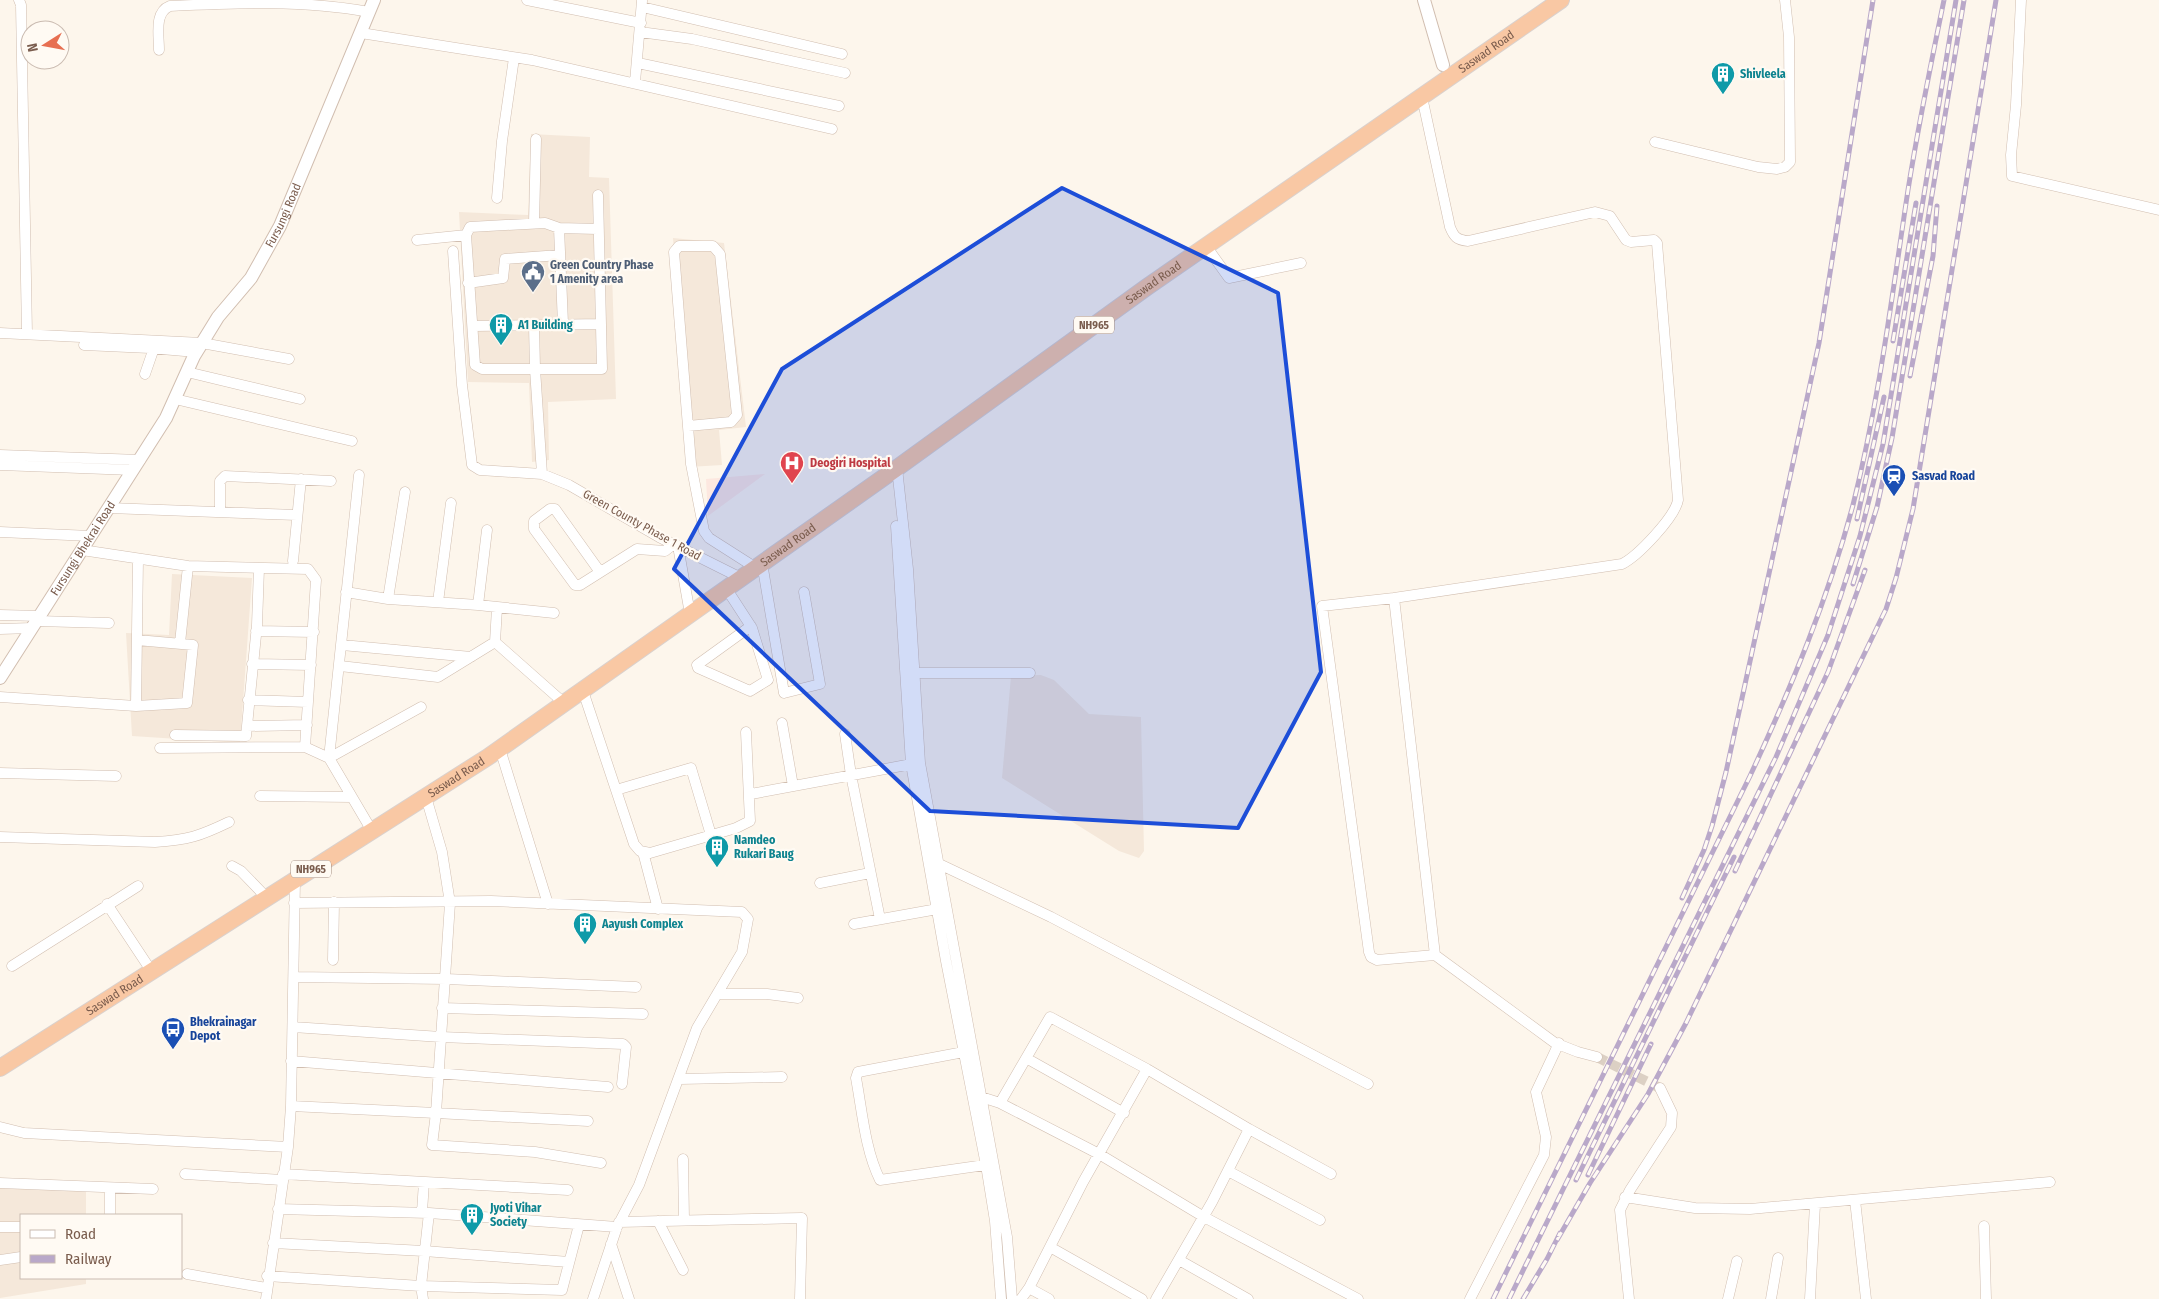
<svg xmlns="http://www.w3.org/2000/svg" width="2159" height="1299" viewBox="0 0 2159 1299" font-family="'Fira Sans Condensed',sans-serif">
<rect width="100%" height="100%" fill="#fdf6ec"/>
<path fill="#f5e8da" d="M531,134l59,3 -1,40 20,1 7,221 -68,3 1,58 -17,2 -3,-79 -61,-1 -9,-170 69,3z
M673,238l51,5 22,184 -27,3 3,35 -33,2z
M172,574l80,4 -12,165 -108,-7 -6,-103 43,2z
M1041,675l13,5 35,34 52,3 3,134 -5,7 -20,-7 -117,-73 9,-102z
M0,1188l86,3v24h-65v63h65v6l-86,14z"/>
<path fill="#fde8e0" d="M765,474l-57,42 -2,-37z"/>
<g fill="none" stroke-linecap="round" stroke-linejoin="round">
<path stroke="#dcd0c4" stroke-width="10" stroke-dasharray="10 5" stroke-linecap="butt" d="M1597,1057l63,31"/>
<g stroke="#d1beb0" stroke-width="11">
<path id="minor" d="M19,0l2,5 6,329
M527,0l114,23
M2021,0l-5,105 -5,50 1,21 147,34
M642,7l200,47
M640,32l52,7 153,34
M361,33l171,27 300,69
M159,50c0,-15 -5,-38 11,-44 66,-3 134,-6 199,6
M638,63l201,43
M635,82l7,-81
M1655,142l103,25 19,2 8,-2 5,-5 -1,-125 -4,-37
M497,198l5,-57 12,-83
M534,223l2,-84
M559,228l39,1
M417,240l49,-5
M1206,246l23,32 72,-15
M453,251l9,134 10,80 8,5 62,4 27,11 90,52 82,41
M468,283l35,-5 2,-19 55,-4
M534,325l1,44h67l-4,-174
M473,326l128,-2
M0,333l202,10 87,16
M84,345l66,3 46,4
M187,372l113,27
M145,374l9,-26
M175,399l177,42
M688,426l43,-4 6,-7 -17,-161 -7,-8h-34l-5,6 17,212 13,67 5,7 47,30
M0,455l140,5
M0,465l133,5
M897,468l11,101 12,194 87,474 5,62
M542,474l-7,-105h-53l-7,-4 -9,-130 4,-8 75,-4 14,5 4,96
M109,508l188,7
M220,512v-31l5,-5 106,5
M896,526l15,238 35,197 40,204 9,56 6,78
M0,532l91,4
M678,546l12,68
M82,550l106,16 120,3 8,11 -11,167
M293,561l8,-82
M762,563l22,130 36,-9 -16,-92
M600,572l-45,-63h-5l-16,12v8l41,56h5l57,-36 28,2 9,-7
M726,588l26,40 16,52 -18,11 -52,-23 -1,-3 54,-39
M346,592l42,7 90,6 76,8
M1394,598l-72,8 47,346 2,5 6,3 58,-5 -41,-357 228,-34c16,-8 53,-47 56,-64l-21,-257 -3,-3 -23,2 -5,-2 -16,-24 -15,-4 -127,29c-11,-1 -14,-4 -18,-14l-28,-130
M388,599l17,-107
M438,602l13,-99
M478,605l9,-75
M0,615l40,1
M37,621l72,2
M0,629l32,-1
M256,631l58,1
M495,642l69,61
M495,642l2,-34
M180,643l8,-77
M342,645l129,12
M252,664l59,1
M340,666l98,11 57,-35
M909,673h121
M583,691l51,153 6,7 10,2 86,-25 14,-7 -4,-89
M0,697l136,9 51,-3 6,-58 -56,-5
M248,700l60,2
M136,706l2,-147
M782,723l11,63
M247,726l60,-1
M845,734l6,41 29,144
M175,735l71,1 11,-111 2,-57
M160,748l145,-1 24,11 43,73
M500,749l48,155
M329,758l30,-283
M329,758l92,-51
M0,773l116,3
M616,790l75,-22 20,67
M751,794l166,-31
M260,796l92,1
M0,837l155,5c33,-2 45,-6 74,-20
M643,852l15,57
M935,862l116,55 317,167
M232,866l9,5 26,27
M820,883l50,-10
M294,903l197,-2 251,11 6,7 -6,33 -45,76 -58,157 -22,42 -24,72
M107,904l45,68
M854,924l89,-16
M1435,955l120,88 23,9 19,5
M333,960l1,-58
M12,966l126,-80
M294,977l152,2 190,8
M717,994h50l31,4
M442,1008l201,6
M293,1027l148,10 182,7 3,3 -4,37
M969,1051l-111,21 -2,6c6,32 9,72 24,102l112,-16
M1026,1058l98,55
M291,1061l317,26
M680,1079l102,-2
M978,1096l22,7 99,51 105,63 154,82
M1000,1103l50,-86 97,52
M291,1106l145,7 14,-210 -8,-51 -16,-55
M588,1121l-152,-8 -4,32 103,7 66,11
M0,1127l24,6 264,14
M1249,1129l82,45
M683,1159l1,61
M1228,1171l92,49
M185,1174l97,6
M283,1174l285,16
M0,1183l153,6
M1625,1197l70,11 55,1 300,-27
M1855,1200l11,99
M278,1209l151,4 -8,73 141,4 17,-65
M422,1212l2,-30
M429,1213l188,14
M110,1215v-27
M658,1221l25,49
M619,1222l183,-4 -2,81
M1984,1226l2,73
M0,1227h21
M273,1243l151,8 145,11
M611,1244l18,55
M1050,1247l92,52
M0,1260l21,-3
M1179,1260l69,39
M187,1274l79,14
M267,1276l154,10 2,13
M1029,1288l20,11
M266,1299l22,-152 3,-41 4,-226
M1021,1299l8,-11 54,-106 64,-113 102,60 -37,73 -56,97
M1470,1299l74,-144 2,-18 -10,-45 23,-49
M1629,1299l-9,-89 10,-20 41,-63 1,-14 -12,-25
M1728,1299l9,-38
M1771,1299l7,-41
M1810,1299l5,-95"/>
</g>
<g stroke="#d1beb0" stroke-width="14">
<g id="tertiary">
<path d="M1424,0l19,65"/>
<path id="s1" d="M0,678l166,-260 28,-62 24,-39 33,-39 29,-52 94,-226"/>
</g>
</g>
<g stroke="#dad1cd" stroke-width="18">
<g id="trunk">
<path id="s2" d="M0,1068l488,-311 409,-289 250,-181 414,-287"/>
</g>
</g>
<use href="#minor" stroke="#fff" stroke-width="10"/>
<use href="#tertiary" stroke="#fff" stroke-width="12"/>
<use href="#trunk" stroke="#f9c8a4" stroke-width="16"/>
<g stroke="#b9a8c9" stroke-width="5">
<path id="rail" d="M1893,341l23,-138
M1910,376l23,-120 4,-50
M1857,519l27,-122
M1853,584l24,-77 15,-69 72,-438
M1735,871l93,-199 37,-102
M1682,898l22,-48 8,-24 14,-54 93,-429 54,-343
M1588,1175l63,-131
M1576,1180l158,-323
M1557,1240l33,-57 58,-89 38,-71 200,-414 10,-31 17,-69 83,-509
M1493,1299l257,-523c41,-88 78,-177 103,-271 26,-104 39,-209 55,-315 10,-63 23,-127 36,-190
M1509,1299l267,-542 52,-122 32,-99 23,-92 73,-444
M1523,1299l24,-40 13,-26"/>
</g>
<use href="#rail" stroke="#fffaf3" stroke-width="3" stroke-dasharray="9" stroke-linecap="butt"/>
</g>
<path fill="#1d4ed8" fill-opacity="0.2" stroke="#1d4ed8" stroke-width="4" stroke-linejoin="round" d="M1062,188l216,105 43,379 -83,156 -308,-17 -256,-242 108,-200z"/>
<defs>
<g id="building-pin" transform="scale(1.25)"><path d="M0 17L-7.5 6A9.5 9.5 0 1 1 7.5 6Z" fill="#0f9aa8" stroke="#fffaf3"/><path d="M-4-6H4V6H1V3H-1V6H-4ZM-2.5-4.3h1.7v1.8h-1.7ZM.8-4.3h1.7v1.8H.8ZM-2.5-1h1.7V.8h-1.7ZM.8-1h1.7V.8H.8Z" fill="#fff"/></g>
<g id="civic-pin" transform="scale(1.25)"><path d="M0 17L-7.5 6A9.5 9.5 0 1 1 7.5 6Z" fill="#5c6f8a" stroke="#fffaf3"/><path d="M-.6-6.5H3V-4.5H.6V-3L4-1V1h2V6H-6V1h2V-1L-.6-3ZM-1.2 2.5V6h2.4V2.5Z" fill="#fff"/></g>
<g id="hospital-pin" transform="scale(1.25)"><path d="M0 17L-7.5 6A9.5 9.5 0 1 1 7.5 6Z" fill="#e0444e" stroke="#fffaf3"/><path d="M-5-5h3v3.5h4V-5h3V5h-3V1.5h-4V5h-3Z" fill="#fff"/></g>
<g id="station-pin" transform="scale(1.25)"><path d="M0 17L-7.5 6A9.5 9.5 0 1 1 7.5 6Z" fill="#1a4fb4" stroke="#fffaf3"/><path d="M-3-6H3Q5-6 5-4V2Q5 4 3 4L4.5 6H3L1.5 4h-3L-3 6H-4.5L-3 4Q-5 4-5 2V-4Q-5-6-3-6ZM-3.5-4v3h7v-3ZM-3.5 1v1.5H-2V1ZM2 1v1.5H3.5V1Z" fill="#fff"/></g>
<g id="bus-pin" transform="scale(1.25)"><path d="M0 17L-7.5 6A9.5 9.5 0 1 1 7.5 6Z" fill="#1a4fb4" stroke="#fffaf3"/><path d="M-5-6H5V4H4V6H2V4H-2V6H-4V4H-5ZM-3.5-4V0h7V-4ZM-3.5 1.2v1.5H-2V1.2ZM2 1.2v1.5H3.5V1.2Z" fill="#fff"/></g>
</defs>
<g fill-rule="evenodd">
<use href="#building-pin" x="1723" y="74"/>
<use href="#civic-pin" x="533" y="272"/>
<use href="#building-pin" x="501" y="325"/>
<use href="#hospital-pin" x="792" y="463"/>
<use href="#station-pin" x="1894" y="476"/>
<use href="#building-pin" x="717" y="847"/>
<use href="#building-pin" x="585" y="924"/>
<use href="#bus-pin" x="173" y="1029"/>
<use href="#building-pin" x="472" y="1215"/>
</g>
<g text-anchor="middle" dominant-baseline="central" stroke-width="4.5" stroke-linejoin="round" paint-order="stroke">
<g fill="#fffaf3" stroke="#a28b7f" stroke-width="1">
<rect x="1074" y="316.5" width="40" height="17" rx="4"/>
<rect x="291" y="860.5" width="40" height="17" rx="4"/>
</g>
<g font-size="11" font-weight="bold" fill="#7a5c4d">
<text x="1094" y="325">NH965</text>
<text x="311" y="869">NH965</text>
</g>
<g font-size="12" fill="#7a5c4d" stroke="#fffaf3">
<text stroke="none"><textPath href="#s2" startOffset="1801">Saswad Road</textPath></text>
<text stroke="none"><textPath href="#s1" startOffset="544">Fursungi Road</textPath></text>
<text stroke="none"><textPath href="#s2" startOffset="1396">Saswad Road</textPath></text>
<text transform="translate(642 525) rotate(29)">Green County Phase 1 Road</text>
<text stroke="none"><textPath href="#s2" startOffset="946">Saswad Road</textPath></text>
<text stroke="none"><textPath href="#s1" startOffset="154">Fursungi Bhekrai Road</textPath></text>
<text stroke="none"><textPath href="#s2" startOffset="541">Saswad Road</textPath></text>
<text stroke="none"><textPath href="#s2" startOffset="136">Saswad Road</textPath></text>
</g>
<g font-size="12" font-weight="bold" fill="#0d838f" stroke="#fffaf3" text-anchor="start">
<text x="1740" y="74">Shivleela</text>
<text x="518" y="325">A1 Building</text>
<text x="734" y="840">Namdeo<tspan x="734" dy="14">Rukari Baug</tspan></text>
<text x="602" y="924">Aayush Complex</text>
<text x="490" y="1208">Jyoti Vihar<tspan x="490" dy="14">Society</tspan></text>
</g>
<g font-size="12" font-weight="bold" fill="#4e5e75" stroke="#fffaf3" text-anchor="start">
<text x="550" y="265">Green Country Phase<tspan x="550" dy="14">1 Amenity area</tspan></text>
</g>
<g font-size="12" font-weight="bold" fill="#be3a42" stroke="#fffaf3" text-anchor="start">
<text x="810" y="463">Deogiri Hospital</text>
</g>
<g font-size="12" font-weight="bold" fill="#164399" stroke="#fffaf3" text-anchor="start">
<text x="1912" y="476">Sasvad Road</text>
<text x="190" y="1022">Bhekrainagar<tspan x="190" dy="14">Depot</tspan></text>
</g>
</g>
<rect x="20" y="1214" width="162" height="65" fill="#fffaf3" stroke="#cabbb1"/>
<rect x="30" y="1230" width="25" height="8" fill="#ffffff" stroke="#cabbb1"/>
<text x="65" y="1239" font-size="15" fill="#7a5c4d">Road</text>
<rect x="30" y="1255" width="25" height="8" fill="#b9a8c9" stroke="#cabbb1"/>
<text x="65" y="1264" font-size="15" fill="#7a5c4d">Railway</text>
<g transform="translate(45 45) rotate(259)"><circle r="24" fill="#fffaf3" stroke="#cabbb1"/>
<path d="M0-4L9 19L0 12L-9 19Z" fill="#e76f51"/>
<text y="-8" font-size="14" font-weight="bold" text-anchor="middle" fill="#7a5c4d">N</text>
</g>
</svg>
